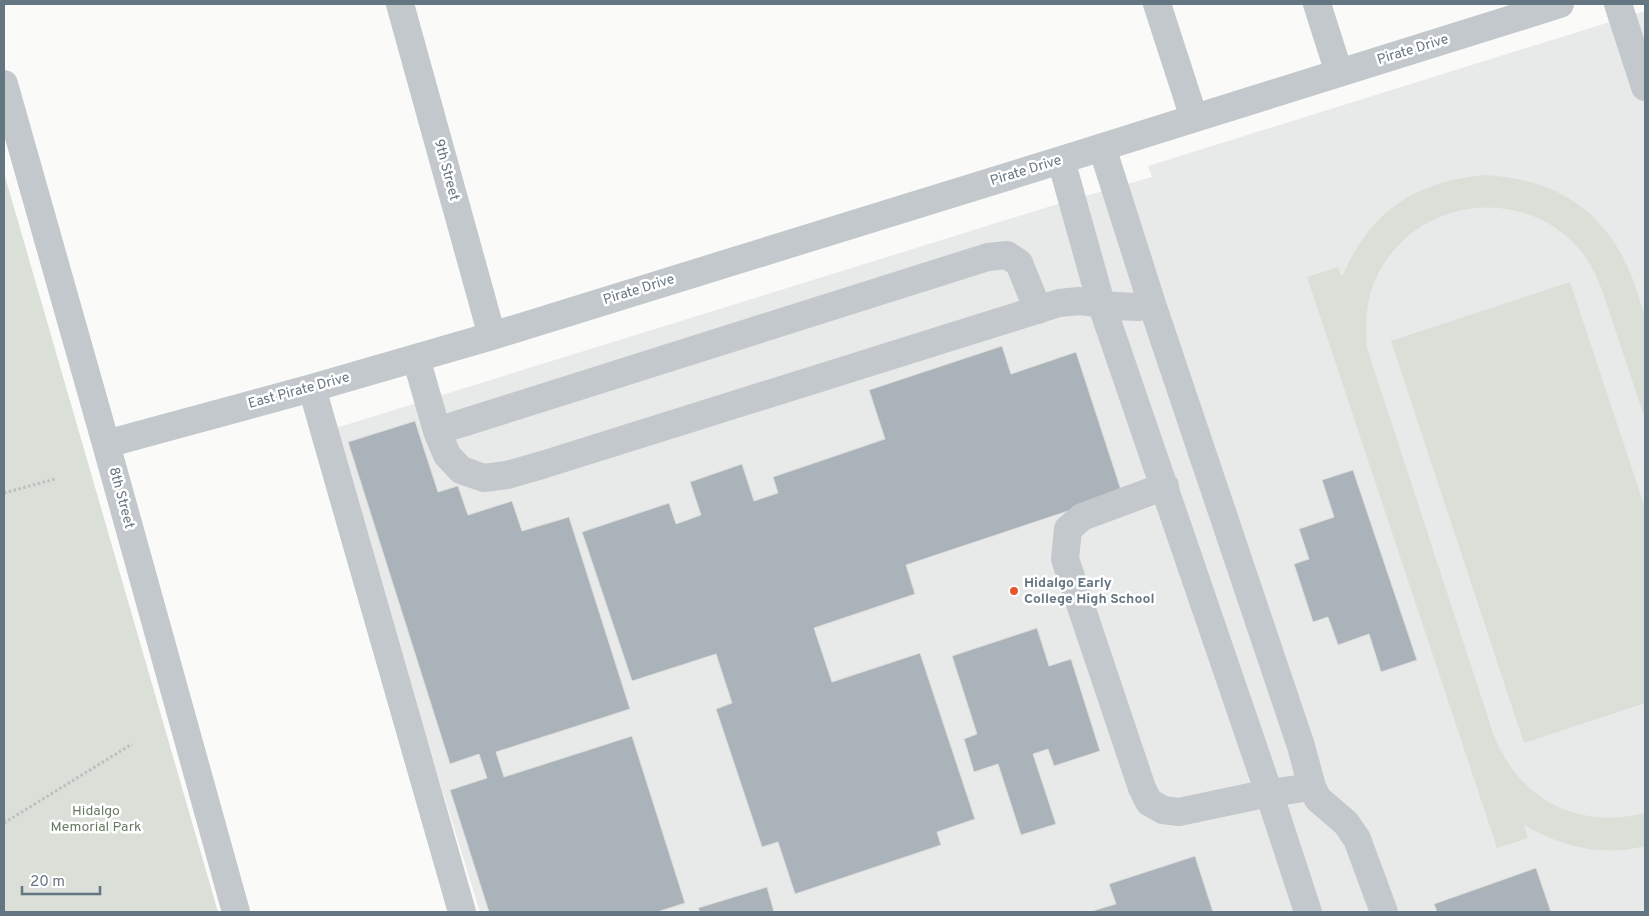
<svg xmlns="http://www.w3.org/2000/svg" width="1649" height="916" viewBox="0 0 1649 916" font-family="Overpass,sans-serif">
<rect width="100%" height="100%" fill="#fafaf8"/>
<path fill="#e8e9e9" d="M1645,11v901h-1165l-48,-155 -4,-3 -92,-326 725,-225 91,-26 -4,-11z"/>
<path fill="#dadfd7" d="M4,173l214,739h-214z
M1486,175c78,5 126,41 151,116 2,9 6,17 8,26 2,9 0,20 0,30 0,24 0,48 0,72l-43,-129c-5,-12 -10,-24 -17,-34 -54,-72 -166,-62 -207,18 -12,23 -13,48 -11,74l127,388c26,64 83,94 151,77v33c-43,11 -83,1 -121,-21l4,13 -31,10 -190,-571 31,-10 4,10c28,-66 73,-96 144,-102z
M1570,282l75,226v195l-121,40 -133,-402z"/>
<path fill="#aab3b9" stroke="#dcdcda" d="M1002,346l9,28 65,-22 46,141 -216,72 9,29 -101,34 18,54 88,-29 55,166 -38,13 4,13 -146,49 -17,-52 -16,5 -46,-138 16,-6 -16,-49 -84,27 -50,-149 87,-29 7,21 25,-9 -11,-33 52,-18 12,37 24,-8 -5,-16 112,-38 -16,-49z
M415,421l23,71 20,-6 10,29 44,-14 10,30 47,-14 61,192 -134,43 8,25 128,-41 53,167 -28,9h-168l-39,-122 37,-12 -8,-24 -29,10 -102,-322z
M1353,470l64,190 -36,12 -12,-38 -31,11 -10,-28 -15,5 -19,-58 15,-5 -10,-30 35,-12 -12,-37z
M1037,628l12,38 22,-7 29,92 -46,15 -6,-17 -15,5 23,70 -35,11 -23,-71 -24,8 -10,-33 13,-5 -25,-78z
M1195,856l18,56h-124l27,-8 -7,-20z
M1536,868l15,44h-114l-3,-8z
M767,887l7,25h-74l-2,-4z"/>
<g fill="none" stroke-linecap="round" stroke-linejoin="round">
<path stroke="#bbbfc2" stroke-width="3" stroke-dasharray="2.5 2.5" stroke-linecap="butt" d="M4,493l51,-14
M4,823l128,-79"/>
<path stroke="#c3c8cc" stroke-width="28" d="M400,4l92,332
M1157,4l37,114
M1317,4l22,69
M1618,4l27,83
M4,84l102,360 130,468
M1102,147l50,157 149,442 11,41 6,12 28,24 11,16 27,73
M1061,160l40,143 168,490 39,119
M416,358l21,73 10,24 14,15 23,8 23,-3 35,-10 517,-162 20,-2 37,5 22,1 14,-3
M312,388l150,524
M437,431l551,-174 19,-2 12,8 19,47
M106,444l206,-56 180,-52 569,-176 499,-156
M1165,486l-83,31 -14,12 -3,30 77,229 7,14 14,8 16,2 90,-19 43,-6"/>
</g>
<circle fill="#e4572e" stroke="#fff" stroke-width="2" cx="1014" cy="591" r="5"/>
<g text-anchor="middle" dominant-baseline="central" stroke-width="5" stroke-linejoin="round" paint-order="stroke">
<g font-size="14" fill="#657683" stroke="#fff">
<text transform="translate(1413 50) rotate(-17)">Pirate Drive</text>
<text transform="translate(446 170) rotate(75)">9th Street</text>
<text transform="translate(1026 171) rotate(-17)">Pirate Drive</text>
<text transform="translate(639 290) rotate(-17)">Pirate Drive</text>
<text transform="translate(299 391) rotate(-15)">East Pirate Drive</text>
<text transform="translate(121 498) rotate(75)">8th Street</text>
</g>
<g font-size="14" font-weight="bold" fill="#657683" stroke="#fff" text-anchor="start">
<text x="1024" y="583">Hidalgo Early<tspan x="1024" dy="16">College High School</tspan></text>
</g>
<g font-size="14" fill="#687a64" stroke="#fff">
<text x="96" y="811">Hidalgo<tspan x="96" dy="16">Memorial Park</tspan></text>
</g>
</g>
<rect width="1649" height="916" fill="none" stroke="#657683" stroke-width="10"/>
<path d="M22 886v8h78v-8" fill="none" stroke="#657683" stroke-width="2.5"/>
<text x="30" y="886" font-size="15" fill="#657683" stroke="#ffffff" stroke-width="4" paint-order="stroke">20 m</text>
</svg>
